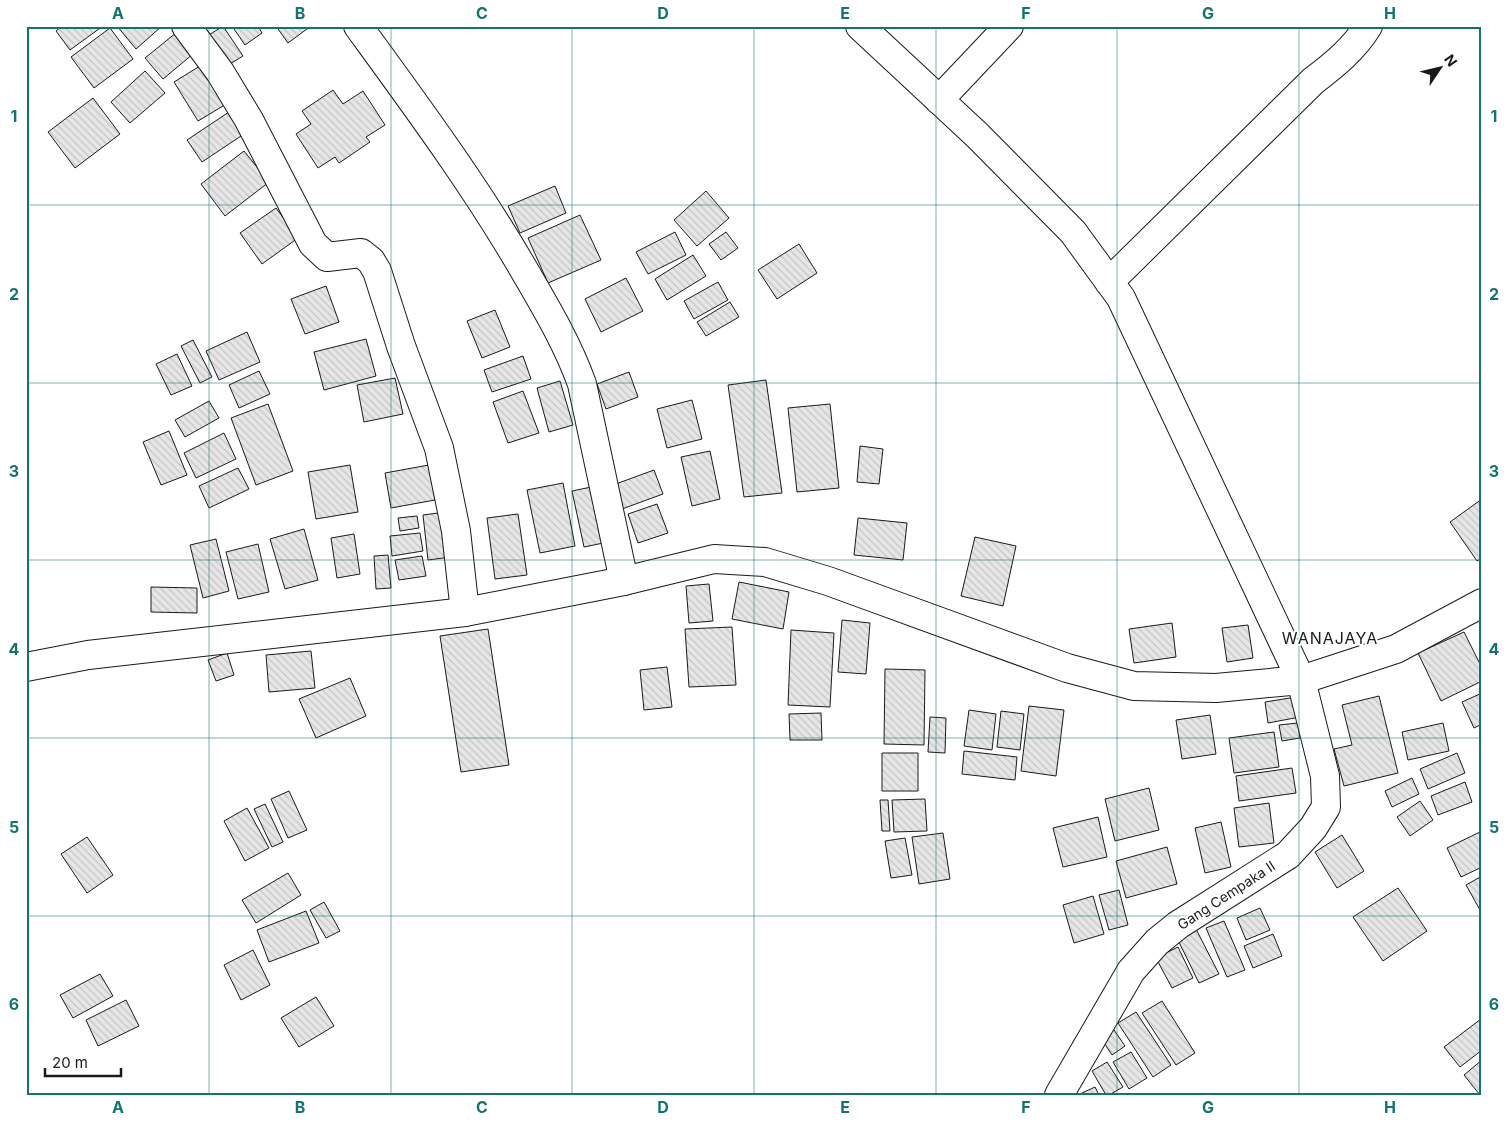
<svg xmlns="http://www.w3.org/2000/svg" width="1508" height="1121" viewBox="0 0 1508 1121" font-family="Inter,sans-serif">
<defs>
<pattern id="building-back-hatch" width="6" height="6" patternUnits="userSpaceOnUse" patternTransform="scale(1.25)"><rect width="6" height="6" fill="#e6e6e6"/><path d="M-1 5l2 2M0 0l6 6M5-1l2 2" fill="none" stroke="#c5c5c5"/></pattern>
</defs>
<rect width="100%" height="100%" fill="#fff"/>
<path fill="url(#building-back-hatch)" stroke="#1a1a1a" d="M62,26h41l-33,24 -14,-19z
M117,26h45l-26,23z
M223,26l20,30 -15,9 -19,-30z
M232,26h26l4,7 -17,12z
M276,26h35l-23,17z
M110,28l23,31 -39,29 -23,-31z
M182,28l17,21 -36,30 -18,-21z
M208,61l25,39 -35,21 -24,-39z
M145,71l20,22 -35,30 -19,-21z
M333,90l10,14 20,-13 22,34 -19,12 4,5 -31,21 -4,-6 -17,11 -22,-34 15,-10 -9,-13z
M93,98l27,36 -45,34 -27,-36z
M235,108l15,22 -48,32 -15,-22z
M244,151l25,31 -44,34 -24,-32z
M555,186l11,27 -46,20 -12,-27z
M706,191l23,27 -32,28 -23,-26z
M276,208l22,30 -36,26 -22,-31z
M580,215l21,45 -53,23 -20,-45z
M675,232l11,23 -38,19 -12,-22z
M726,232l12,16 -17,12 -12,-16z
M799,244l18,29 -40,26 -19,-29z
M693,255l13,21 -39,24 -12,-21z
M626,278l17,33 -42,21 -16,-33z
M718,282l10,18 -34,19 -10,-18z
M326,286l13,36 -34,12 -14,-35z
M730,302l9,15 -33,19 -9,-14z
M495,310l15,37 -28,11 -15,-37z
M247,332l13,30 -41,18 -13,-29z
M366,339l10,37 -52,14 -10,-38z
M193,340l19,37 -12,6 -19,-37z
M177,354l15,32 -21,9 -15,-31z
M523,356l8,23 -39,13 -8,-22z
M259,371l11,23 -31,14 -10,-23z
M629,372l9,25 -32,12 -9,-25z
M395,378l8,36 -39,8 -7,-37z
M766,380l16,113 -38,4 -16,-112z
M560,381l13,44 -24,7 -12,-44z
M523,391l16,42 -31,10 -15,-41z
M692,400l10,39 -35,9 -10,-39z
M209,401l10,17 -34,19 -10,-17z
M268,404l25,67 -37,14 -25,-67z
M830,404l9,84 -42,4 -9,-84z
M169,431l18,44 -26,10 -18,-43z
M224,433l12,26 -40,19 -12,-25z
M860,446l23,3 -4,35 -22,-2z
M710,451l10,48 -28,7 -11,-49z
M350,465l8,47 -42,7 -8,-47z
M429,465l6,35 -44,8 -6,-35z
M238,468l11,21 -40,19 -10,-22z
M654,470l9,24 -41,15 -9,-24z
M563,483l12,63 -35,7 -13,-63z
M601,485l12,56 -29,6 -12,-56z
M1482,499v59l-5,3 -27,-39z
M657,504l11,29 -30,10 -10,-29z
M446,512l5,45 -23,3 -5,-45z
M518,514l9,61 -32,4 -8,-61z
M417,516l2,12 -19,3 -2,-13z
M858,518l49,5 -4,37 -49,-5z
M304,529l14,51 -33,9 -15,-50z
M420,533l3,18 -31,5 -2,-20z
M354,534l6,40 -23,4 -6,-40z
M975,537l41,9 -13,60 -42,-10z
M216,539l13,52 -26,7 -13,-53z
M258,544l11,48 -31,7 -12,-47z
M388,555l3,33 -15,1 -2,-33z
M422,556l4,20 -27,4 -4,-20z
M739,582l50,10 -6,37 -51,-10z
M709,584l4,37 -24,2 -3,-37z
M151,587l46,1v25l-46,-1z
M842,620l28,3 -4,51 -28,-2z
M1172,623l4,34 -42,6 -5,-34z
M1248,625l5,33 -26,4 -5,-34z
M732,627l4,58 -47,2 -4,-58z
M488,629l21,136 -48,7 -21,-136z
M791,630l43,3 -4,74 -42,-2z
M1464,632l18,36v13l-41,20 -23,-48z
M311,651l4,37 -46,4 -3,-37z
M227,653l7,22 -18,6 -8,-21z
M667,667l5,40 -28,3 -4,-40z
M885,669l40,1 -1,75 -40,-1z
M350,678l16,38 -50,22 -17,-39z
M1482,693v31l-8,4 -12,-26z
M1379,696l19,77 -54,13 -10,-37 18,-4 -10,-40z
M1296,697l4,20 -32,6 -3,-21z
M1029,706l35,4 -8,66 -35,-5z
M969,710l27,4 -4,36 -28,-4z
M1001,711l23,3 -4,36 -23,-3z
M821,713l1,27h-32l-1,-26z
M1210,715l6,39 -34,5 -6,-39z
M930,717l16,1 -1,35 -17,-1z
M1298,723l2,15 -18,3 -3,-16z
M1443,723l6,28 -41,9 -6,-28z
M1274,732l5,35 -45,6 -5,-35z
M964,751l53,6 -2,23 -53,-6z
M882,753h36v38h-36z
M1457,753l8,20 -37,16 -8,-20z
M1292,768l4,25 -57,8 -3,-25z
M1412,778l7,16 -27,13 -7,-16z
M1465,782l7,20 -34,13 -7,-19z
M1149,788l10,42 -44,11 -10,-42z
M289,791l18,39 -19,8 -17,-39z
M925,799l2,32 -33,1 -2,-32z
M880,800h8l2,31h-8z
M1420,801l13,19 -23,16 -13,-19z
M1269,803l5,40 -35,4 -5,-39z
M265,804l18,38 -11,5 -18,-38z
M247,808l22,40 -24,13 -21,-40z
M1098,817l9,40 -44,10 -10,-39z
M1221,822l10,45 -26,6 -10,-45z
M1482,831v36l-21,10 -14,-29z
M943,833l7,46 -31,5 -7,-47z
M1342,835l22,36 -27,17 -22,-36z
M87,837l26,38 -26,18 -26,-39z
M905,838l7,37 -21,3 -6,-37z
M1167,847l10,37 -51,14 -10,-37z
M288,873l13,22 -45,28 -14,-23z
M1482,876v34h-2l-14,-25z
M1398,888l29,43 -44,30 -30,-44z
M1119,890l9,35 -19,5 -10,-35z
M1093,896l11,38 -30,9 -11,-38z
M324,902l16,29 -14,7 -16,-28z
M1260,908l10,22 -24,10 -9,-22z
M306,911l13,32 -50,19 -12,-32z
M1224,921l21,49 -18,7 -21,-49z
M1196,929l23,45 -20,9 -22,-45z
M1273,934l9,22 -29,12 -9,-22z
M1178,947l15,31 -21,10 -16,-30z
M253,950l17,35 -29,15 -17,-35z
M100,974l13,22 -40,22 -13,-23z
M316,997l18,29 -35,21 -18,-29z
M126,1000l13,26 -41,20 -12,-26z
M1162,1001l33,52 -19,12 -34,-52z
M1136,1012l35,53 -18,12 -35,-54z
M1481,1019l1,31 -22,17 -16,-20z
M1112,1027l13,19 -13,9 -13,-20z
M1131,1052l16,26 -18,11 -16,-27z
M1482,1060v35h-2l-16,-20z
M1107,1062l16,25 -14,8h-3l-14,-24z
M1095,1087l4,8h-16l-1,-2z"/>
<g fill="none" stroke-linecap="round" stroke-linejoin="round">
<g stroke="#1a1a1a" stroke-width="30">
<path id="minor" d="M186,26l34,46 29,48 64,124 14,13 34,-4 10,8 6,10 24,75 38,102 17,83 9,81
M358,26c59,81 119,162 169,249 21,36 41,70 55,109l42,197
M860,26l117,109 96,97 48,66 180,382 24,96 1,31 -13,21 -25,27 -110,70 -21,17 -26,29 -72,124
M939,100l70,-74
M1109,282l204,-201c21,-16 41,-32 55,-55"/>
</g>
<g stroke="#1a1a1a" stroke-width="30">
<path id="major" d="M26,667l62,-12 377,-43 159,-31 90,-22 51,3 63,19 239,87 67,18 82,2 85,-8 95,-31 86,-46"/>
</g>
<use href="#minor" stroke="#fff" stroke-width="28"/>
<use href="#major" stroke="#fff" stroke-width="28"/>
</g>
<path fill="none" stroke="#0f766e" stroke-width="1" stroke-opacity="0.55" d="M209,26v1069M391,26v1069M572,26v1069M754,26v1069M936,26v1069M1117,26v1069M1299,26v1069M26,205h1456M26,383h1456M26,560h1456M26,738h1456M26,916h1456"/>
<g text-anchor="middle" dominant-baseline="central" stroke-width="4" stroke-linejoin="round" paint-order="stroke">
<g font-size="14" fill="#1a1a1a" stroke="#fff">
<text transform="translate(1226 895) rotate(-33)">Gang Cempaka II</text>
</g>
<g font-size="16" letter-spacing="1" fill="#1a1a1a" stroke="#fff">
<text x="1330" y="638">WANAJAYA</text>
</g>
</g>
<rect width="1508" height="1121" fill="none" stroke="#ffffff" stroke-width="55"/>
<g transform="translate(1440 68) rotate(55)" stroke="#ffffff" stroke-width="4" paint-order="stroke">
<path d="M0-4L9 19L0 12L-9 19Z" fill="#1a1a1a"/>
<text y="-8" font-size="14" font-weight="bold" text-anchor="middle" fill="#1a1a1a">N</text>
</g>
<path d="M45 1068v8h76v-8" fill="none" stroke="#1a1a1a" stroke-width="2.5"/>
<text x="52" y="1068" font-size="15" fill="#1a1a1a" stroke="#ffffff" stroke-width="4" paint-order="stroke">20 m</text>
<rect x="28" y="28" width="1452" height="1066" fill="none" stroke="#0f766e" stroke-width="2"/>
<g font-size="16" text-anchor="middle" font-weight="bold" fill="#0f766e">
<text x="118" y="19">A</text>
<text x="300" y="19">B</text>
<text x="482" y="19">C</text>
<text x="663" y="19">D</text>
<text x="845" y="19">E</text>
<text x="1026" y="19">F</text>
<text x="1208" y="19">G</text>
<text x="1390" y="19">H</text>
<text x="14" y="122">1</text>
<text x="1494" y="122">1</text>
<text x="14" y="300">2</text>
<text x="1494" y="300">2</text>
<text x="14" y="477">3</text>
<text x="1494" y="477">3</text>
<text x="14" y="655">4</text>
<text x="1494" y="655">4</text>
<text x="14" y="833">5</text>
<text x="1494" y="833">5</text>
<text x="14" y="1010">6</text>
<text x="1494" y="1010">6</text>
<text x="118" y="1113">A</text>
<text x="300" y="1113">B</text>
<text x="482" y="1113">C</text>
<text x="663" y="1113">D</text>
<text x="845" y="1113">E</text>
<text x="1026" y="1113">F</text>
<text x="1208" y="1113">G</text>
<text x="1390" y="1113">H</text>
</g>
</svg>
